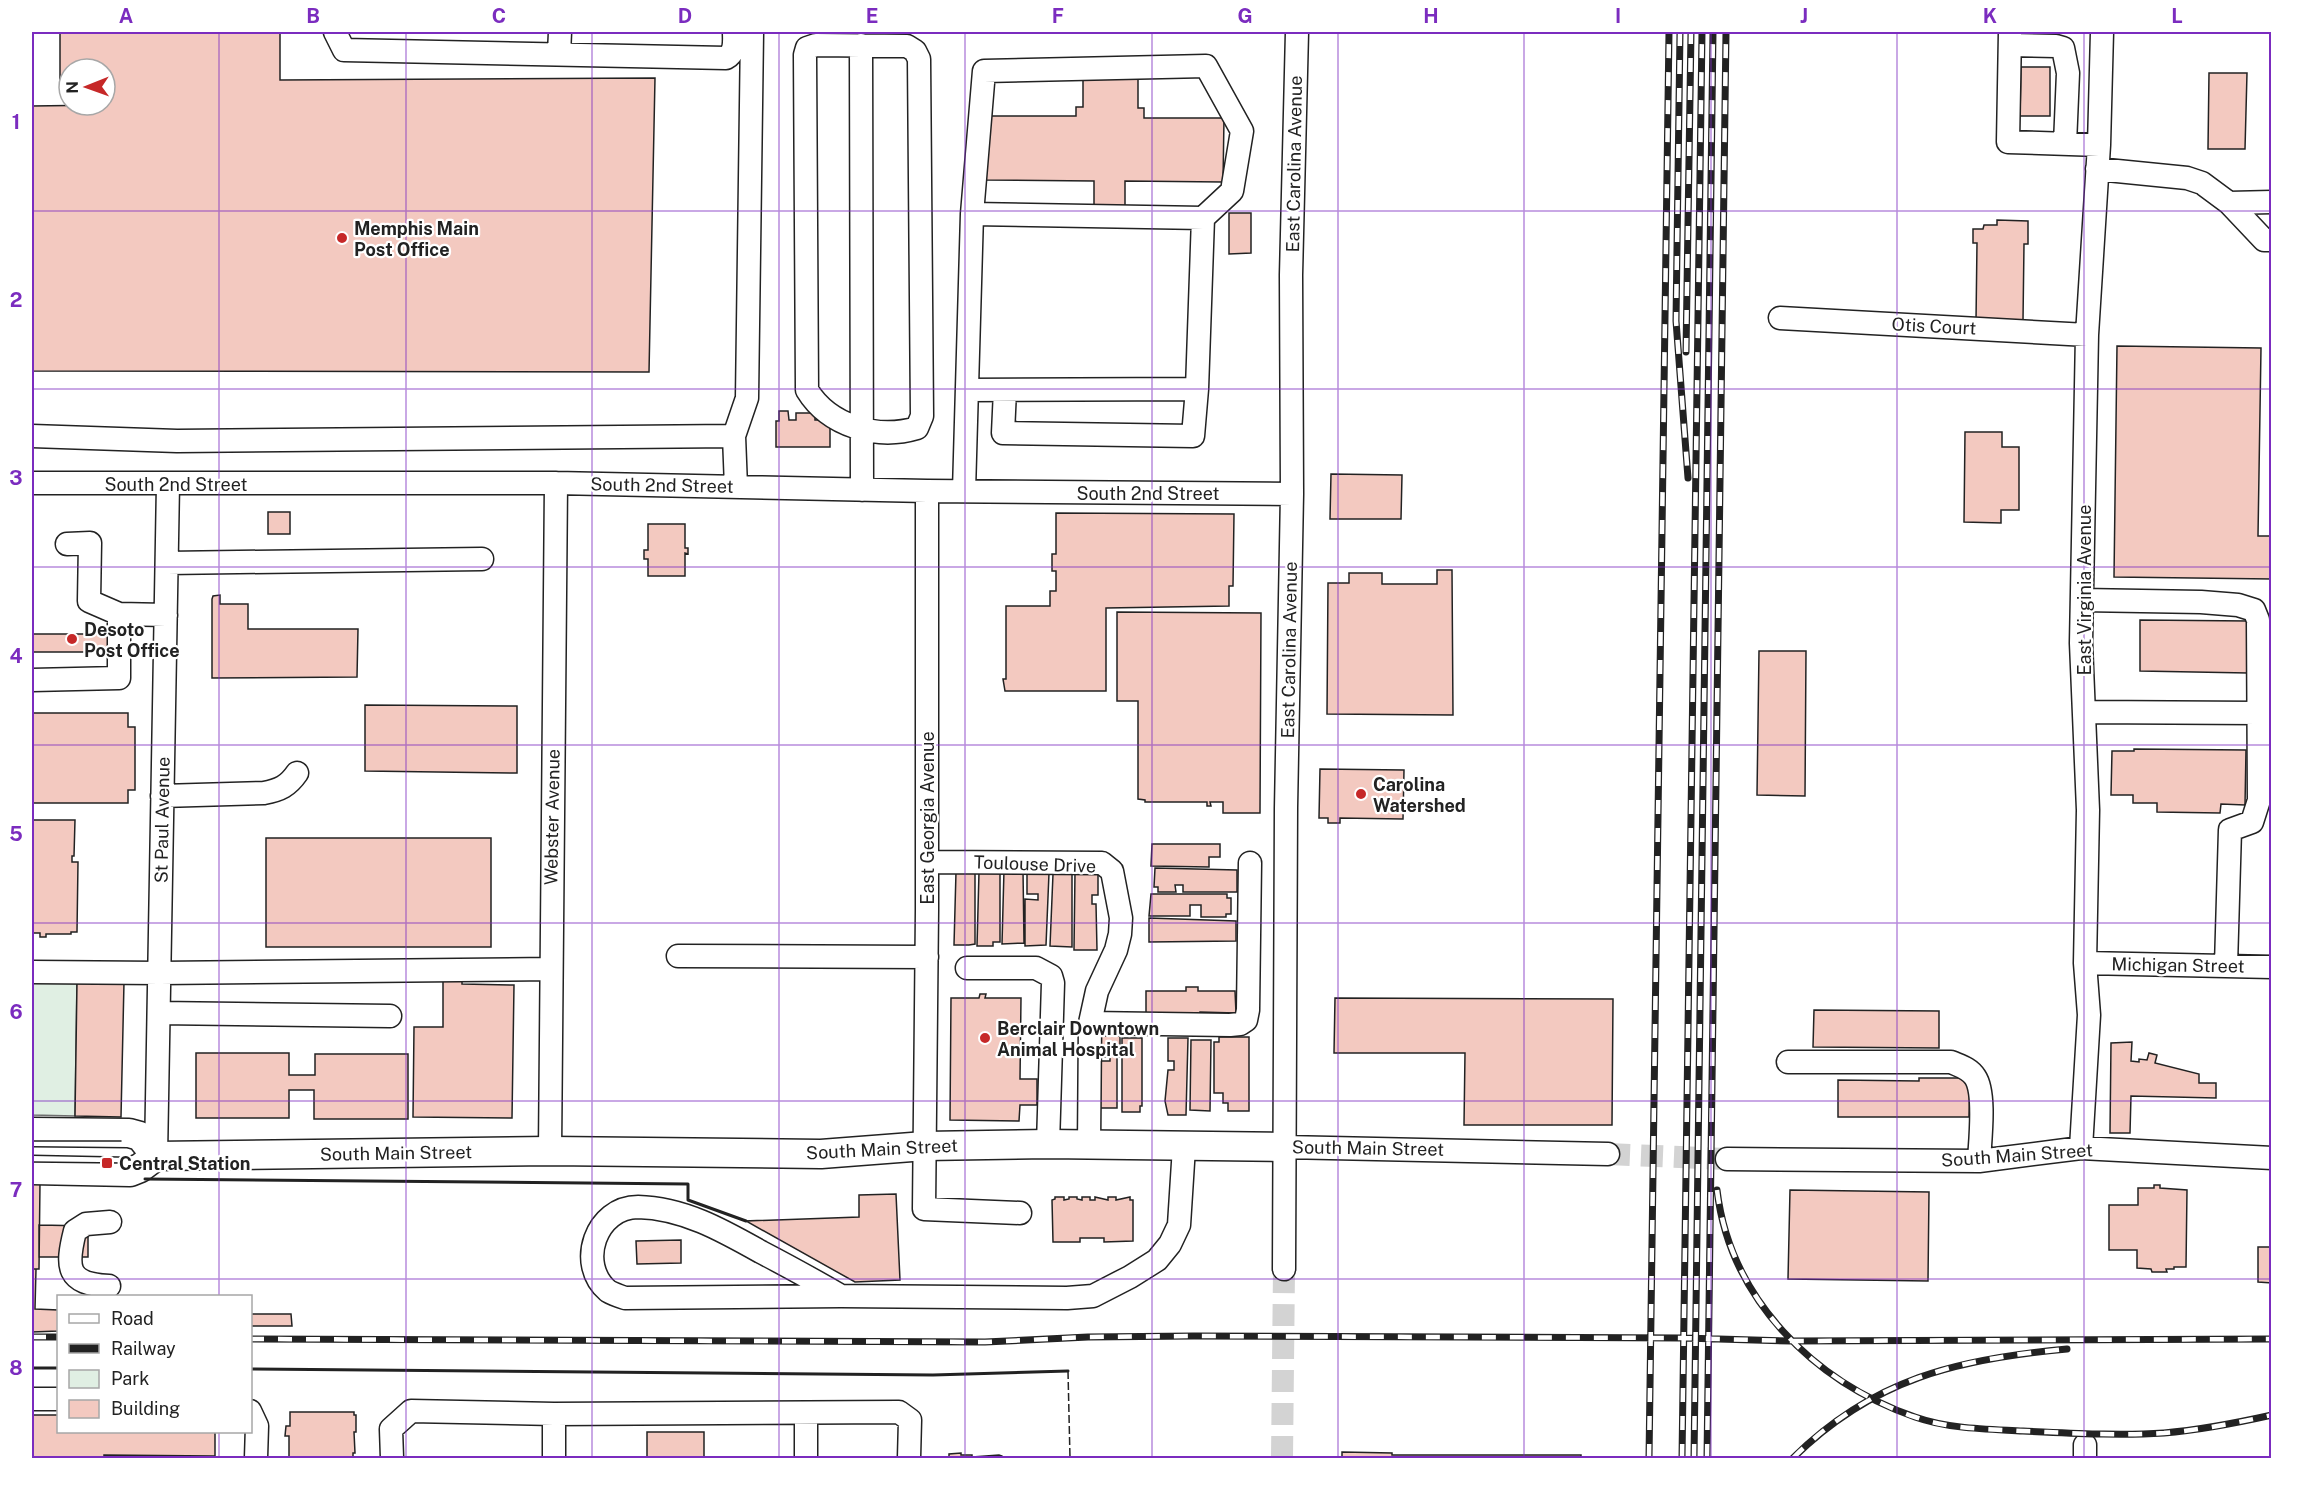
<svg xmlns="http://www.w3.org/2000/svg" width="2303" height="1490" viewBox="0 0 2303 1490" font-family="'Public Sans',sans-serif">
<rect width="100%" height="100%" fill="#fff"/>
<path fill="#e0efe3" stroke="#6f6f6f" stroke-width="1.5" d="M77,978l-2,138 -43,-1v-135z"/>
<path fill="#f3c9c0" stroke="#222" stroke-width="1.5" d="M60,32h220v48l375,-2 -6,294 -617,-1v-265l73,-1v-36h-36v9l-9,1z
M2021,67h29v49h-30z
M2209,73h38l-2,76h-37z
M1083,76h55v32h6v10h80l-1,64 -98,-1v29h-31v-29l-108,-1 1,-64h89v-9h7z
M1229,213h22v40l-22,1z
M1997,220l31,1v23h-4l-1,77h-47l1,-78h-4v-14h10l1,-4h13z
M2117,346l144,2 -3,188h14v43l-158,-2z
M779,411h9l1,9h7v-7h19v7h15v27h-54v-26h3z
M1965,432h37v15h17v63h-18v13l-37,-1z
M1331,474l71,1 -1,44h-71z
M268,512h22v22h-22z
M1056,513l178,1 -1,72h-4v20l-123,2v83h-101l-2,-12h3v-73h44v-15h6v-20h-4v-17h4z
M648,524h37v24h3v6l-3,-1v23h-37v-17h-4v-9h4z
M1437,570h15l1,145 -126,-1 1,-131h21v-10h33v11h55z
M220,595v9h28v25h110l-1,48 -145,1v-79l1,-3z
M1117,612l144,1 -1,200h-37v-11h-13l1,4h-4v-4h-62v-2l-7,-1v-98h-21z
M2140,620l109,1 -1,52 -108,-2z
M32,634h80v18h-80z
M1759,651h47l-1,145 -48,-1z
M365,705l152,1v67l-152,-2z
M32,713h96v14h7v63h-7v13h-96z
M2134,749l112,1 -1,55 -24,-1 -1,9 -63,-1v-9h-24v-8h-22l1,-44h22z
M1320,769l84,1 -1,49 -63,-1v5h-12v-5h-9z
M32,820h43l-1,36h-2v6h6l-1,70h-6v2h-25v3h-6v-4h-8z
M266,838h225v109h-225z
M1152,844h68v13h-11v10l-58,-1z
M1155,868l82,2v22h-54v-7h-8l1,7h-18v-5h-4z
M1004,870h19l1,73 -22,1z
M956,872l19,1v71l-6,1h-15z
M979,872h21v70h-7v4h-16z
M1075,872h23v23h-6v9h4l1,46h-23z
M1027,873h22l-3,72 -21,1v-47l13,1v-6h-11z
M1053,874h19v73l-22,-1z
M1151,894h76v4h4v16h-5v3h-25v-12h-11v11h-41z
M1149,918l87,3v20l-87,1z
M443,980l19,1v3l52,1 -2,133 -99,-1 1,-90h29z
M77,982h47l-3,135 -46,-1z
M1186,987h12v4h37l1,22 -36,-1v4l-51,-1 -3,-3v-21h40z
M980,994h6l-1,4h36l-1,81h17v26h-17l-1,16 -69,-1 1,-122h28z
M1335,998l278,1 -1,126h-148l1,-72h-131z
M1814,1010l125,1v37l-126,-1z
M1099,1036h21v21h-3v51h-19v-47h12v-4h-11z
M1219,1037h30v74h-21v-8h-5v-10h-9v-51h5z
M1122,1038h20v68h-2v6h-18z
M1168,1038h20l-2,77h-18l-3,-14 3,-31h6v-9h-6z
M1191,1040h20l-1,71 -20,-1z
M2132,1042l-1,19 8,1v-3l8,1 2,-7 8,2 -2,8 44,11v9h17v15l-85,-2 -1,37h-20l1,-90z
M196,1053h93v22h26v-21h93v65h-94v-29h-25v28h-93z
M1919,1078h47l4,3 -1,36h-131v-37l81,1z
M32,1183h8l-1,86h-7z
M2154,1185h6v3l27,2 -1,77h-12v2h-8l1,3h-15l-1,-3 -14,-1v-18h-28v-45h29v-17h16z
M1790,1190l139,2 -1,89 -140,-2z
M896,1194l4,86 -45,2 -109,-61 113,-4v-22z
M1055,1197h9v3l5,-1v-2h8v2l5,1v-3h8v3h5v-3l13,3v-3h8v3l14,-3v3h3v41l-29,1v-4h-24v4h-27l-1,-42 3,-1z
M39,1225l49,1v31h-49z
M681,1240v23l-44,1 -1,-23z
M2258,1247h14v36l-14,-1z
M32,1269h4l-1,40 23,1v21l-26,1z
M250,1314h41l1,12h-42z
M290,1412h64v3h2v17h-2l1,21h-2v5h-64v-22h-4l1,-10h4z
M32,1415h26v17h157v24l-111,-1v3l-72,-1z
M647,1432h57v26h-57z
M1342,1452l50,1v2h189v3h-239z
M961,1453v2h11v2l27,-2 3,1v2h-53v-4z"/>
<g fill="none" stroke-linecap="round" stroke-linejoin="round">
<path stroke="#d3d3d3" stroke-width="22" stroke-dasharray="22 11" stroke-linecap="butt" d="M1608,1154l119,5
M1282,1458l2,-189"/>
<g stroke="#222" stroke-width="25">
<path id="minor" d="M335,32l9,18 382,8c10,-5 8,-17 8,-26
M2010,32l-2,110 91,3
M816,45l91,1 8,5 4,8 3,357 -5,12c-40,12 -88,-2 -110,-38l-2,-335 2,-7z
M861,45l1,445
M2010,45l46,1 7,2 5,25 -3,71
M559,54l1,-22
M2097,169l90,9 15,5 27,20 43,-1
M2229,203l35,37h8
M1780,318l307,17
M967,390l230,-1 6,-171
M1005,390l-2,43 190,3 4,-47
M32,436l145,5 557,-5 13,-38 5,-366
M734,436l2,51
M32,483h524l371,8 365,3
M927,491v419l-3,299 96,4
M964,491l8,-277 231,4 29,-27 10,-60 -36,-65 -222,5 -12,143
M67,544l23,-1 -1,58 30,13
M167,563l315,-4
M2082,600l119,2 37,3 16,5 4,10 1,180 -7,22 -22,8 -4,135
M32,680l87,-2v-64l47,1
M2084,712l174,1
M162,796l102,-3c16,-3 24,-7 33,-20
M927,862l175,1 10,8 9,47 -1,16 -4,16 -19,41 -7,32 -1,123
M678,956l249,1
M2085,963l187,4
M967,968h69l15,8 2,7 -5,161
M32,972l128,1 391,-4
M159,1013l231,3
M1090,1023l140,2 10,-1 6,-4 2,-10 2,-147
M1788,1062h163c9,4 18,6 24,15 11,16 5,63 4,84
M1284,1147l324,7
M2081,1148l8,-133 -4,-52 3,-153 -7,-167 6,-308 12,-190 3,-113
M550,1151l6,-668
M156,1156l12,-672
M1727,1159l252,2 102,-13 191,10
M1284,1269l2,-461 6,-314 -1,-219 6,-243
M109,1286c-43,-2 -43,-19 -34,-55l11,-7 24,-2
M841,1296c-26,-15 -53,-30 -80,-44 -39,-22 -78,-44 -123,-45 -42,0 -62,57 -30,84 5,3 11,5 17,7l216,-2 226,2 26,-2 37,-19 27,-17 13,-16 9,-19 5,-78
M32,1399h26
M250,1411l7,15 -1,32
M806,1413v45
M392,1458l-1,-29 20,-18 143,3
M554,1458v-44l345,-2 11,8 -1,38
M2085,1458v-13"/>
</g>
<g stroke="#222" stroke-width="31">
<path id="major" d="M32,1132l97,1 11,3 16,20
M32,1170l98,2 10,-4 16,-12 394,-5 271,3 104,-8 123,-2 236,3"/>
</g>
<use href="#minor" stroke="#fff" stroke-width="22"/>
<use href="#major" stroke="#fff" stroke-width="28"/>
<path stroke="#222" stroke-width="1.5" d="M32,1141h89
M32,1162l89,1"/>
<g stroke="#222" stroke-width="7">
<path id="rail" d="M1680,32l-4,289 12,157
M1686,352l5,-320
M1717,1190c13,109 97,192 198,227 34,12 72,12 108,14 47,2 94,5 141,2 36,-3 72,-10 108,-18
M32,1337h26
M250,1339l735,3 103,-5 106,-1 489,2 108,3 481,-2
M1649,1458l20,-1426
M1682,1458l20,-1426
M1694,1458l19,-1426
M1707,1458l19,-1426
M1793,1458c80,-79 164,-99 274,-109"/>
</g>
<use href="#rail" stroke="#fff" stroke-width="4.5" stroke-dasharray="14" stroke-linecap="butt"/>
<path stroke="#222" stroke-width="1.5" stroke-dasharray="8 3" stroke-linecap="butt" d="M1068,1371l2,87"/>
<path stroke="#222" stroke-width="3" d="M145,1179l543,5v16l58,21
M32,1368h26
M250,1369l683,6 135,-4"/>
</g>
<path fill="none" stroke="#7b2cbf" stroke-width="1.5" stroke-opacity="0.55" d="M219,32v1264M406,32v1426M592,32v1426M779,32v1426M965,32v1426M1152,32v1426M1338,32v1426M1524,32v1426M1711,32v1426M1897,32v1426M2084,32v1426M32,211h2240M32,389h2240M32,567h2240M32,745h2240M32,923h2240M32,1101h2240M32,1279h2240M219,1432v26"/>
<g fill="#c62828" stroke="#fff" stroke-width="2">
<circle cx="342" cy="238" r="6"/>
<circle cx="72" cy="639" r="6"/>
<circle cx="1361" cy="794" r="6"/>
<circle cx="985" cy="1038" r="6"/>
<rect x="101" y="1157" width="12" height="12" rx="3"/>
</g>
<g text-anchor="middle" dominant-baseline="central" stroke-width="4.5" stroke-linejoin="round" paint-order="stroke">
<g font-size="18" fill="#222" stroke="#fff">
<text transform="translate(1294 164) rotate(-89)">East Carolina Avenue</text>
<text transform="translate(1934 326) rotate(3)">Otis Court</text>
<text x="176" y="484">South 2nd Street</text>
<text transform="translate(662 485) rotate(1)">South 2nd Street</text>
<text x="1148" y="493">South 2nd Street</text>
<text transform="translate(2084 590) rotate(-90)">East Virginia Avenue</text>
<text transform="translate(1289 650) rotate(-89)">East Carolina Avenue</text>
<text transform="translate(552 817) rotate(-89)">Webster Avenue</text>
<text transform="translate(927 818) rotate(-90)">East Georgia Avenue</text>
<text transform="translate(162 820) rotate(-89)">St Paul Avenue</text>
<text transform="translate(1035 864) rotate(2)">Toulouse Drive</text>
<text transform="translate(2178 965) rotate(1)">Michigan Street</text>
<text transform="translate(1368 1148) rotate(1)">South Main Street</text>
<text transform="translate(882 1149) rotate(-3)">South Main Street</text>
<text transform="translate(396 1153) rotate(-1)">South Main Street</text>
<text transform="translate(2017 1155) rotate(-4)">South Main Street</text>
</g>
<g font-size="18" font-weight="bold" fill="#222" stroke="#fff" text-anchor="start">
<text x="354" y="228">Memphis Main<tspan x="354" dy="21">Post Office</tspan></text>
<text x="84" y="629">Desoto<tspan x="84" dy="21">Post Office</tspan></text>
<text x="1373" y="784">Carolina<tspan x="1373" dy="21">Watershed</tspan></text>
<text x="997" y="1028">Berclair Downtown<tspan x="997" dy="21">Animal Hospital</tspan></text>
<text x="119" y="1163">Central Station</text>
</g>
</g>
<rect width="2303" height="1490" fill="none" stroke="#ffffff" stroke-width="66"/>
<rect x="57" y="1295" width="195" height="138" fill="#ffffff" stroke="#a7a7a7" stroke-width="1.5"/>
<rect x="69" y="1314" width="30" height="9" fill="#ffffff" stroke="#a7a7a7" stroke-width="1.5"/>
<text x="111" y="1325" font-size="18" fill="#222222">Road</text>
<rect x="69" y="1344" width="30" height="9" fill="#222222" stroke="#a7a7a7" stroke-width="1.5"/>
<text x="111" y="1355" font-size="18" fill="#222222">Railway</text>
<rect x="69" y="1370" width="30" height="18" fill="#e0efe3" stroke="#a7a7a7" stroke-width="1.5"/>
<text x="111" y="1385" font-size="18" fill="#222222">Park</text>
<rect x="69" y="1400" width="30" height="18" fill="#f3c9c0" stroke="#a7a7a7" stroke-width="1.5"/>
<text x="111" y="1415" font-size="18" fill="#222222">Building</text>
<g transform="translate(87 87) rotate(269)"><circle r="28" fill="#ffffff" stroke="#a7a7a7" stroke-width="1.5"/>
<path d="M0-4.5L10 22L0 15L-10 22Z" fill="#c62828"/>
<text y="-9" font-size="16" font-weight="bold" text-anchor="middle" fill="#222222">N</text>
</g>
<rect x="33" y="33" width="2237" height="1424" fill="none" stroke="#7b2cbf" stroke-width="2"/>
<g font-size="20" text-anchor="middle" font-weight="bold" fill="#7b2cbf">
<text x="126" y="23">A</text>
<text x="313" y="23">B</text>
<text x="499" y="23">C</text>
<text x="685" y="23">D</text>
<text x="872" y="23">E</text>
<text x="1058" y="23">F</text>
<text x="1245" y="23">G</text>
<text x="1431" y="23">H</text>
<text x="1618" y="23">I</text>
<text x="1804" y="23">J</text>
<text x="1990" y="23">K</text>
<text x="2177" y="23">L</text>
<text x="16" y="129">1</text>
<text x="16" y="307">2</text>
<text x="16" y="485">3</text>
<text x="16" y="663">4</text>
<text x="16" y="841">5</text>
<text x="16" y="1019">6</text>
<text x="16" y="1197">7</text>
<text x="16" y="1375">8</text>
</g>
</svg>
